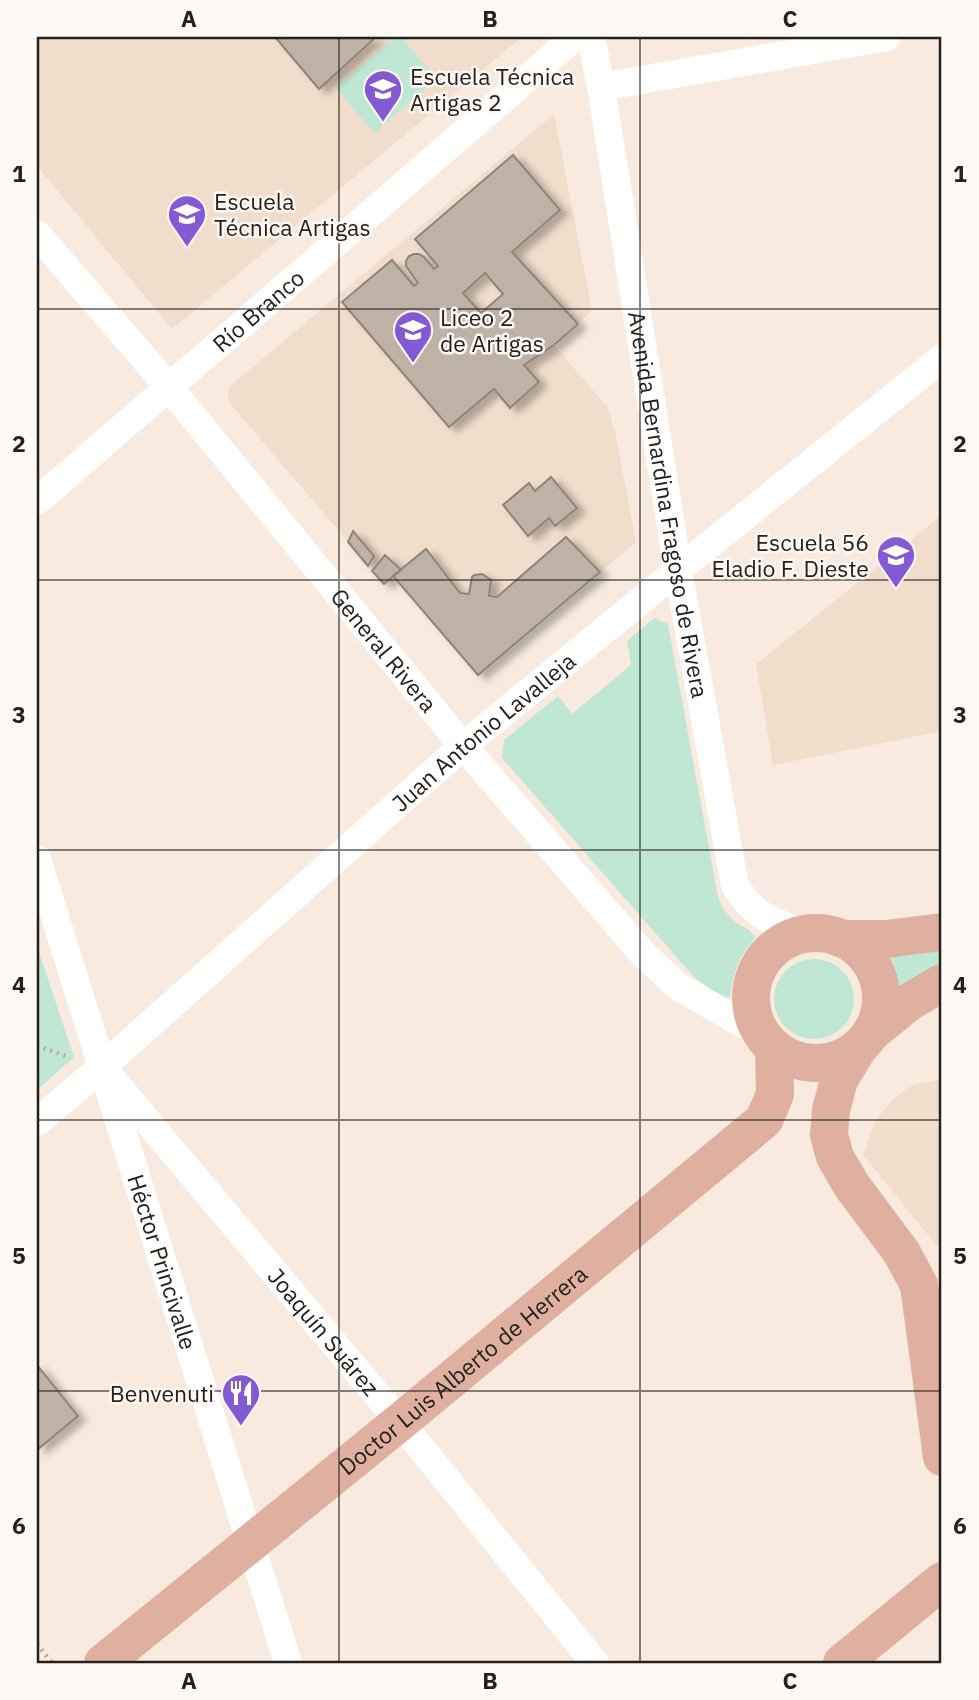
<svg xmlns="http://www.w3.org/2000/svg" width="979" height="1700" viewBox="0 0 979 1700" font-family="'IBM Plex Sans',sans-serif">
<defs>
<filter id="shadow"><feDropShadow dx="8" dy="4.5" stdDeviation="3.5" flood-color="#0004"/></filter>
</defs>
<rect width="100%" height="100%" fill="#f8eade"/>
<path fill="#f1ddcb" d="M37,37h485l-350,292 -135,-163z
M554,114l38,197 -38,34 54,63 8,28 20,106 -158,133 -84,-99 -10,8 -156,-183 1,-14z
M942,515v216l-169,34 -17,-101z
M942,1079v173l-79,-97 13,-35 17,-21 20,-14z"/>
<path fill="#c0e7d3" d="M395,37h6l36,42 -63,54 -38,-45z
M654,618l14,6 50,273c4,9 8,17 16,24 8,6 18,8 21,17 -17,21 -21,32 -25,59l-7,1 -29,-21 -192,-219 2,-18 54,-44 14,18 59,-49 -4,-24z
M37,946l37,111 -37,33z
M942,951v12l-43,23 -3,-2 -2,-17 -6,-14z
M774 999a40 40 0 1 1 80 0a40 40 0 1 1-80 0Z"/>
<path fill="#beb2a6" stroke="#908479" stroke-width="2" fill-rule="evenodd" filter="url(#shadow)" d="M275,37h101l-57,52z
M513,155l47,55 -48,42 66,72 -24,21 -30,20 15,17 -29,26 -16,-19 -45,38 -107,-125 50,-42 22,26 4,-3 -12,-17v-5l3,-5 5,-2h5l5,3 10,12 4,-3 -23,-27zM485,273l18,21 -22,19 -18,-20z
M551,477l26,31 -22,18 -6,-8 -21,18 -25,-31 26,-22 6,8z
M353,531l21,25 -6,10 -20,-24z
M566,537l34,35 -122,103 -85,-99 33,-27 34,44 9,1 3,-17 2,-2 8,-1 9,6 -2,16 8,1z
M385,555l16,15 -17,14 -12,-13z
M37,1365l41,51 -41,34z"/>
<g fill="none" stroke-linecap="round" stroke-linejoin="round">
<path stroke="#b6aaa1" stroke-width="4.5" stroke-dasharray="2 5" stroke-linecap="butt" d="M37,1046l32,11
M37,1644l15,19"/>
<g stroke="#fff" stroke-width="28">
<path id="s1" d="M591,37l10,50 77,483 57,316c21,32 37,35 71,48"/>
<path d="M601,87l286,-50"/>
<path id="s2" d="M37,234l131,152 295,360 181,209 35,32 83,48"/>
<path id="s3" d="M37,501l538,-464"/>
<path id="s4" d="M37,859l251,804"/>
<path id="s5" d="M111,1078l289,344 195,241"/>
<path id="s6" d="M37,1122l65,-55 361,-321 215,-176 264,-212"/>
</g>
<g stroke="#dfb0a0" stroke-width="38">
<circle cx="816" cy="998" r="65"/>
<path d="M842,939h44l56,-7"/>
<path d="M871,1033l38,-31 33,-19"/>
<path d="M859,1047l-20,33 -8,30 -2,25 6,22 17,29 50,67 17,32 23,172"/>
<path id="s7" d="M103,1663l297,-241 364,-302 11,-26 -1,-45"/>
<path d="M842,1663l100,-82"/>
</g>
</g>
<path fill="none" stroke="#25201c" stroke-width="2" stroke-opacity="0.55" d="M339,37v1626M640,37v1626M37,309h905M37,580h905M37,850h905M37,1120h905M37,1391h905"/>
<defs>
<g id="school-pin" transform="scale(2.0125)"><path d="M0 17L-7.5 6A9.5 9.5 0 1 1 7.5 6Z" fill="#835ad3" stroke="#fef9f4"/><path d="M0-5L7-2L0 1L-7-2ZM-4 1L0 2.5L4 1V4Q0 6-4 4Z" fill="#fff"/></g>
<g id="restaurant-pin" transform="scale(2.0125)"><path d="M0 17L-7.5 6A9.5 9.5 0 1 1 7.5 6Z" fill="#835ad3" stroke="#fef9f4"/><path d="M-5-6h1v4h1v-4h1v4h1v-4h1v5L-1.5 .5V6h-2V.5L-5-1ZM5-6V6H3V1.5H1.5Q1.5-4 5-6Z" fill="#fff"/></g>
</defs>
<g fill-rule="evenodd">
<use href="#school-pin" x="383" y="89"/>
<use href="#school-pin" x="187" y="214"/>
<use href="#school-pin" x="413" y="330"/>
<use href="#school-pin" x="896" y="555"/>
<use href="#restaurant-pin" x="241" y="1393"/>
</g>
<g text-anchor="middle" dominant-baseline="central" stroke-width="5" stroke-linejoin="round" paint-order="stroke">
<g font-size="23" fill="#25201c" stroke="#fef9f4" text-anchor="start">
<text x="410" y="76">Escuela Técnica<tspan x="410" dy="26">Artigas 2</tspan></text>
<text x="214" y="201">Escuela<tspan x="214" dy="26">Técnica Artigas</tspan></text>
<text x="440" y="317">Liceo 2<tspan x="440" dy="26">de Artigas</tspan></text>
<text x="869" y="542" text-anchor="end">Escuela 56<tspan x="869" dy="26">Eladio F. Dieste</tspan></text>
<text x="214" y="1393" text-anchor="end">Benvenuti</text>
</g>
<g font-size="23" fill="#25201c" stroke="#fef9f4">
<text stroke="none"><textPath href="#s3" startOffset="292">Río Branco</textPath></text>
<text stroke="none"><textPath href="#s1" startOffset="474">Avenida Bernardina Fragoso de Rivera</textPath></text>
<text stroke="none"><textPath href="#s2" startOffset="542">General Rivera</textPath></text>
<text stroke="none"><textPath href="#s6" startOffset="593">Juan Antonio Lavalleja</textPath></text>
<text stroke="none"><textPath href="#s4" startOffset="422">Héctor Princivalle</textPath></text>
<text stroke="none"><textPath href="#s5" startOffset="331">Joaquín Suárez</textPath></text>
<text stroke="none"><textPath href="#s7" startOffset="464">Doctor Luis Alberto de Herrera</textPath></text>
</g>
</g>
<rect width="979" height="1700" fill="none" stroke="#fef9f4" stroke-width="77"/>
<rect x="38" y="38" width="902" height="1624" fill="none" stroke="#25201c" stroke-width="2.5"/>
<g font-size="23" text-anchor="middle" font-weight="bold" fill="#25201c">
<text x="189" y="27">A</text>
<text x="490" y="27">B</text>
<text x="790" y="27">C</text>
<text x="19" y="182">1</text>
<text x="960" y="182">1</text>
<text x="19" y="452">2</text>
<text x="960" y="452">2</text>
<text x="19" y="723">3</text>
<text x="960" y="723">3</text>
<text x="19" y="993">4</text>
<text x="960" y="993">4</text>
<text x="19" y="1264">5</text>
<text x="960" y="1264">5</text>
<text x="19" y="1534">6</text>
<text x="960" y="1534">6</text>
<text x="189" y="1689">A</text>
<text x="490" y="1689">B</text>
<text x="790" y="1689">C</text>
</g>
</svg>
